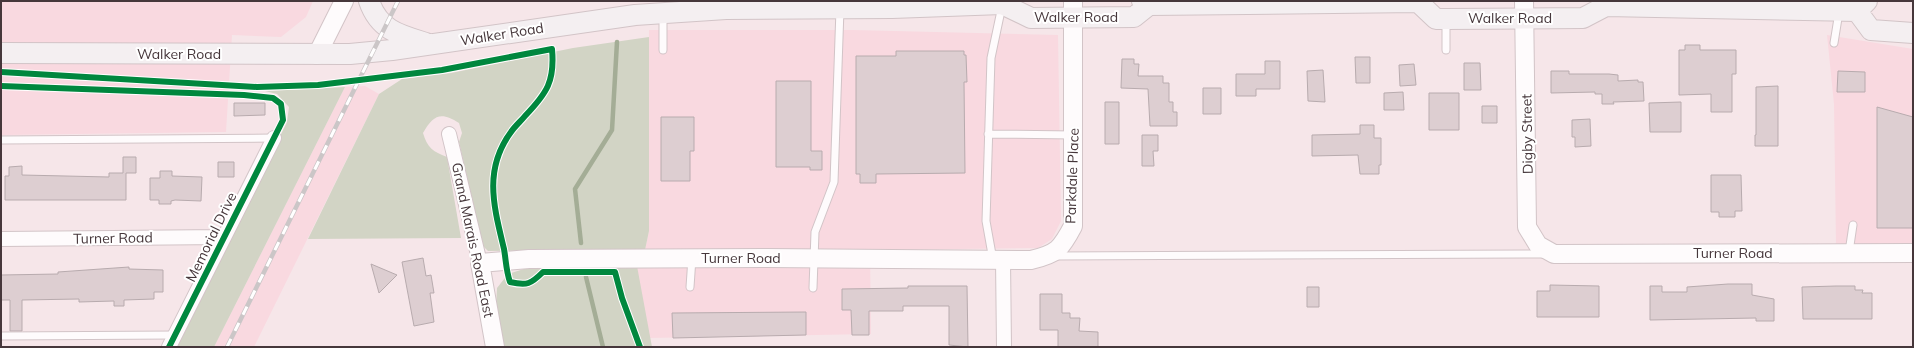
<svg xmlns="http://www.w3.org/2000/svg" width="1914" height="348" viewBox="0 0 1914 348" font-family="Mulish,sans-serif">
<rect width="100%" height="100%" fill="#f6e6e9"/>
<path fill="#f9d9e0" d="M1,1h312l-7,16 -25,20 -49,-2 -6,97 -225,3z
M649,30h204l205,5 3,186 -9,18 -14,9 -168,2 1,84 -222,4 -12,-67v-5l8,-16 4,-19z
M1827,35l86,14v196h-77l-2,-141z
M365,86l14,8 -125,253h-40l131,-260z"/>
<path fill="#d2d4c5" d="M649,37v194l-4,19 -157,1 -5,-5 -24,-104 3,-9 -3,-10c-18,-12 -26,-8 -36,10 4,14 10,19 24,24l14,81 -153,1 71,-145 23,-15 49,-6 122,-25z
M345,87l-131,260h-38l111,-225 2,-15 -12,-13 -12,-3z
M637,266l15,81h-148l-8,-40 1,-19 11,-14 19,-6z"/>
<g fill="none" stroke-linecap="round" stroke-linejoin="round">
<path stroke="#a4ad96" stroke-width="4.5" d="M581,243l-6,-54 37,-59 5,-88
M586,277l17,70"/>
</g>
<path fill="#ddced1" stroke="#b8abae" d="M1685,45h15v5h36v24h-4v38h-21v-18l-32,1v-45h6z
M896,51h68v4h2l1,27h-3l1,91 -89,1v9h-16v-9h-4v-118h40z
M1355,57h15v26h-14z
M1122,59h12v5h5l-1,12h25v7h6v19h4v10h4v14h-27l-2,-37 -27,-1z
M1265,61h15v28h-24v7h-20v-22h29z
M1464,63h16l1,27h-17z
M1414,64l2,21 -16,1 -1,-21z
M1323,70l2,32 -17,-1 -1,-30z
M1551,71h18v3h40l9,1v6l20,-1v2h5l1,19 -31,1 1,2h-12v-10h-7v-2l-44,1z
M1838,71l27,1v20h-28z
M776,81h35v70h11v19h-12v-3h-34z
M1778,86v60h-23v-11h1v-48z
M1203,88h18v26h-18z
M1403,92l1,18h-20v-17z
M1429,93h30v37h-30z
M1105,102h14v42h-14z
M1681,102v30h-31l-1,-29z
M234,103h31v12l-31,1z
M1482,106h15v17h-15z
M1877,107l36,10v111h-36z
M661,117h33v34h-4v30h-29z
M1590,119l1,27 -16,1v-10h-3v-17z
M1360,125h14v13h7v27h-2v9h-19l-2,-19 -46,1v-21l48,-1z
M1142,135h16v16h-5l1,15h-12z
M123,157h13v16h-10v27h-121v-24h4v-9l13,-1v9l87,2v-4h14z
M218,162h16v15h-16z
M160,171h12v5l30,1 -1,24 -26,-1 -4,1v3h-12v-4h-9v-22h10z
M1711,175h30l1,36h-7v6h-16v-5h-8z
M423,258l3,18 5,-1 3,18h-4l4,29 -20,4 -12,-64z
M371,264l26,11 -18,18z
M129,267v2l34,1v22h-9v7l-30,1v6h-10v-5l-35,1v-3l-57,1v31h-12v-31h-9v-25l57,-1v-2z
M1728,284h24v11l22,4v22h-18v-3l-106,2v-34h12v6h25v-5z
M1550,285l49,1v31h-62v-26h13z
M908,286h59l1,61 -19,-2v-39h-46v5h-34v24h-17l-1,-25h-9v-21l66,-1z
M1836,286h19v4h8l-1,3h10v26h-69l-1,-32z
M1307,287h12v20h-12z
M1040,294h22v19h8v5h10l-1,13 19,1v15h-40v-17h-18z
M806,312v23l-133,3 -1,-25z"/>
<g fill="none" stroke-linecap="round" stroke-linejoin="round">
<g stroke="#d2c4c7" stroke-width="9">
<path id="service" d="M1446,21v29
M1834,43l5,-31
M663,50v-35
M988,134l86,1
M1,140l273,-2
M1849,252l4,-27
M1054,256l492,-2
M993,260l-7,-39 5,-163 11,-52
M690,287l2,-29
M813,288l2,-56 19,-50 6,-173
M1,336l175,-1"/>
</g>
<g stroke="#d2c4c7" stroke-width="16">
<path id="minor" d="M449,134l31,129
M1,239l223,-2
M1003,260l1,87
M169,347l105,-209"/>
</g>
<g stroke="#d2c4c7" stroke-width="20">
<path id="tertiary" d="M1524,1l3,226 11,18 16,9 359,-1
M317,55l27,-54
M495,347l-15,-84 49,-4 238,-1 264,2c26,-6 30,-11 42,-34v-225"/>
</g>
<g stroke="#d2c4c7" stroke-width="22">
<path id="secondary" d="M369,1c10,29 30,34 57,42
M1142,1l7,4 269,-3 2,-1
M1418,2l18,17h10l137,-1 23,-12 251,5 10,-10
M1002,4l29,14 103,-1 15,-12
M1857,11l14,19 42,3
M1,53l349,1 42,-4 243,-35 91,-6 166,-1 110,-4 7,-3"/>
</g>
<use href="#service" stroke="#fefbfc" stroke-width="7"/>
<use href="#minor" stroke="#fefbfc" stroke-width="14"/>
<use href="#tertiary" stroke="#fefbfc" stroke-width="18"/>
<use href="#secondary" stroke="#f4eff1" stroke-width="20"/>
<g stroke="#cbc6c7" stroke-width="4.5">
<path id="rail" d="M227,347l171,-346"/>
</g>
<use href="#rail" stroke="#fff" stroke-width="3" stroke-dasharray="9" stroke-linecap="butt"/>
<g stroke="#fff" stroke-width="8">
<path id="cycleway" d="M1,72l256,15 61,-2 124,-15 110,-21c3,32 -5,44 -27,67 -4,5 -10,10 -14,16 -28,38 -17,75 -7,117 2,11 2,22 6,33 17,4 21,2 33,-10h72l7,26 18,49
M1,86l243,9 29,3 8,6 2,16 -114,227"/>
</g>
<use href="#cycleway" stroke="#00873e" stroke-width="6"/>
</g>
<g text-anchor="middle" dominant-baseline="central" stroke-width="4" stroke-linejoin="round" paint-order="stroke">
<g font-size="14" fill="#46373b" stroke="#fff">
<text x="1076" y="17">Walker Road</text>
<text x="1510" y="18">Walker Road</text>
<text transform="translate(502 34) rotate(-9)">Walker Road</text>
<text x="179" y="54">Walker Road</text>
<text transform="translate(1527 134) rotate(-91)">Digby Street</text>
<text transform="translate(1072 176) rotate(-88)">Parkdale Place</text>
<text transform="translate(211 237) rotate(-64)">Memorial Drive</text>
<text transform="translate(113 238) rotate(-1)">Turner Road</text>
<text transform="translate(473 240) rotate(78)">Grand Marais Road East</text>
<text x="1733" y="253">Turner Road</text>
<text x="741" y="258">Turner Road</text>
</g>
</g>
<rect width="1914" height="348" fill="none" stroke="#46373b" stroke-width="4"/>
</svg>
